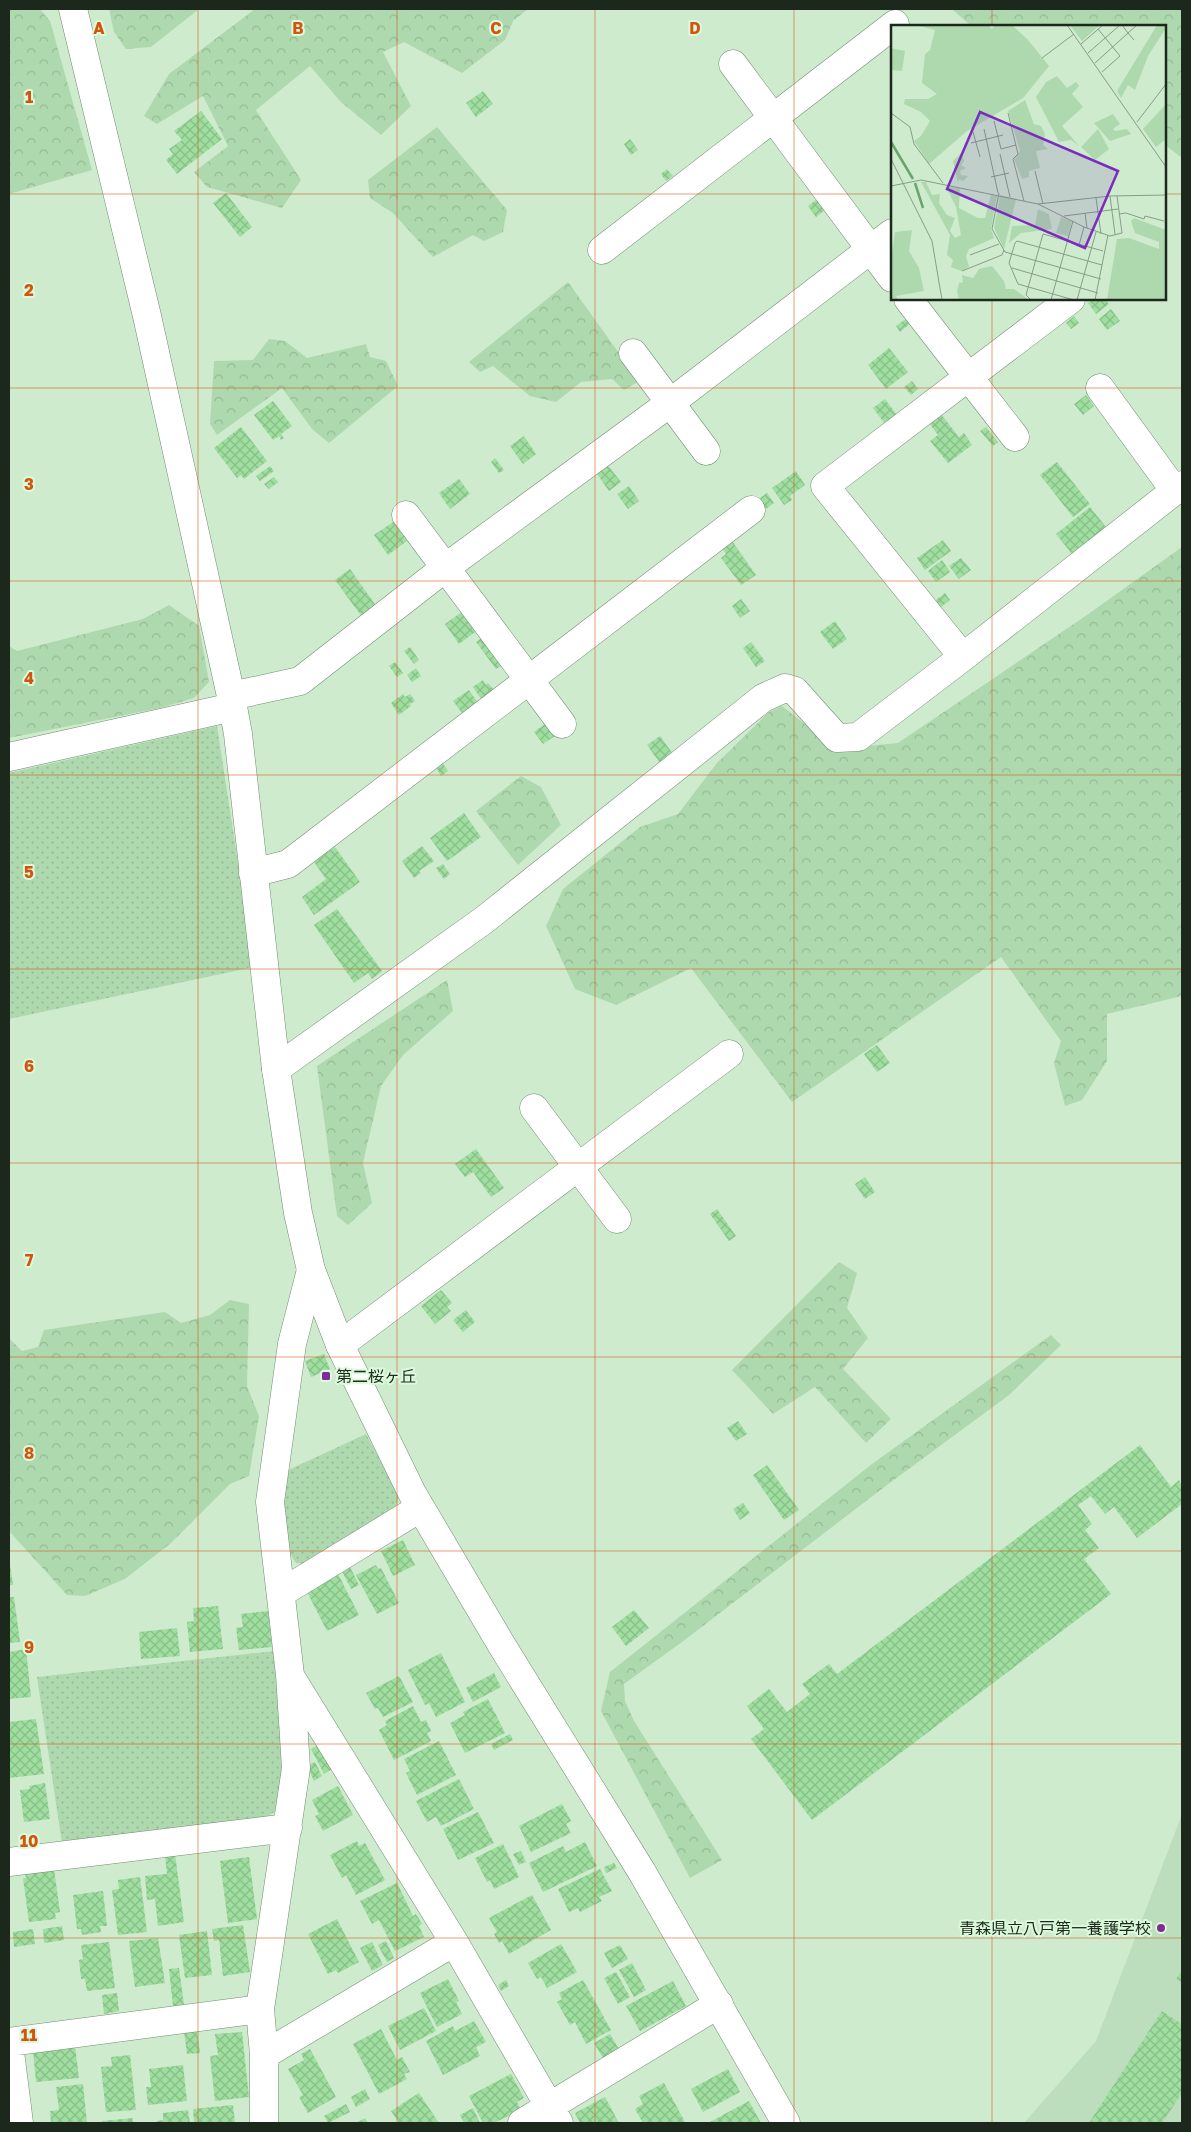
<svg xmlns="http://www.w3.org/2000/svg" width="1191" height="2132" viewBox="0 0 1191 2132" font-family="'Golos Text','Noto Sans JP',sans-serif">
<defs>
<pattern id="grass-dots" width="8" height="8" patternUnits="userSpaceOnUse" patternTransform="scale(1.25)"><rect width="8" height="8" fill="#aed9ae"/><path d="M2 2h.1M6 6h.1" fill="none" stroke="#95ba95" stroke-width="1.8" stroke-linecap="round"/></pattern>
<pattern id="forest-crowns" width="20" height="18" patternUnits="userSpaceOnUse" patternTransform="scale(1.25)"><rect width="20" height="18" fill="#aed9ae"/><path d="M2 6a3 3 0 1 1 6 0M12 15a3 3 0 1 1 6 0" fill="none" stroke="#95ba95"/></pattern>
<pattern id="building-cross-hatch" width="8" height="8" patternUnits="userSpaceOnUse" patternTransform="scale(1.25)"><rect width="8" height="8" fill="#9ede9f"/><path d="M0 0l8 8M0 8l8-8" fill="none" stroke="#88be88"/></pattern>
</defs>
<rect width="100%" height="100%" fill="#ceebce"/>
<path fill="#bddebd" d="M1182,1814v309h-158l72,-82z"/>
<path fill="url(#grass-dots)" d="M217,726l37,241 -245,52v-246z
M366,1434l33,62 -5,19 -91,49 -7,-1c-16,-20 -14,-65 -12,-91z
M275,1651l8,122 -7,38 -12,7 -202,25 -25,-166z"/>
<path fill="url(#forest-crowns)" d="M9,9h31l10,12 42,149 -83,24z
M109,9h90l-48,38 -25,2 -12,-17z
M255,9h273l-15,12 -8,19 -43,33 -58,-31 -21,10 28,54 -30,29 -40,-33 -31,-36 -54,44 45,70 -19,28 -75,-21 -13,-15 34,-26 -25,-50 -46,28 -13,-8 25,-42z
M952,9h230v149l-17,-13v-119h-194z
M437,127l70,83 -4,22 -19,9 -11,-6 -40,22 -40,-44 -23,-15 -2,-18z
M568,282l71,99 -15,9 -12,-11 -31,3 -25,20 -26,-6 -37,-30 -13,6 -11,-10z
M269,339l16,2 22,17 59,-14 4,13 16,4 12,25 -69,57 -17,-14 -30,-41 -65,47 -7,-11 4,-63 39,-1z
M1182,547v449l-75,18v47l-25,39 -17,6 -11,-43 7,-22 -60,-84 -209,145 -101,-134 -75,37 -41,-16 -29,-63 17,-37 77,-62 38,-13 39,-51 52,-51 13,-6 55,43 61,-6 189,-128z
M169,605l30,21 10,56 -15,16 -34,10 -151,30v-92l8,5 126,-32z
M521,776l20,11 20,38 -43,40 -42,-54z
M447,980l6,31 -50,44 -22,31 -18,77 9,40 -24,22 -11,-9 -20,-150z
M839,1262l18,11 -10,35 21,30 -25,31 48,50 -25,24 -51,-56 -42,27 -41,-44z
M230,1300l19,4 -2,82 12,30 -10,60 -19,8 -59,59 -46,36 -40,17 -18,-1 -58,-64v-193l13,13 16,-4 6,-17 121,-18 16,11 29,-8z
M1051,1335l10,10 -52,50 -126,93 -201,154 -58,42 1,17 9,20 88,139 -32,18 -89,-167 9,-39 262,-208z"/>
<path fill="url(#building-cross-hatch)" d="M483,91l10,13 -17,13 -10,-14z
M201,111l21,28 -45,35 -11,-14 7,-6 -4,-5 13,-9 -8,-9z
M630,139l8,11 -7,5 -7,-11z
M667,169l6,7 -7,5 -5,-7z
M226,193l26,34 -12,10 -27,-34z
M817,199l8,11 -9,7 -8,-11z
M1094,299h11l4,5 -13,10 -8,-11z
M1111,309l9,12 -13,9 -8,-11z
M1074,316l5,7 -8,6 -5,-6z
M907,318l4,5 -11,9 -4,-6z
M889,348l19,24 -22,17 -18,-24z
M912,381l6,8 -7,6 -7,-8z
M1086,395l8,11 -11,9 -9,-11z
M885,399l12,16 -12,9 -12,-16z
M273,401l19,25 -11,8 3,4 -3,2 -2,-4 -6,4 -19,-25z
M941,414l18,23 5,-4 8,12 -24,18 -18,-22 8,-6 -9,-12z
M241,427l26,34 -23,18 -3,-4 -4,3 -23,-30z
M986,427l12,15 -5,4 -13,-15z
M524,436l12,18 -13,10 -13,-18z
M495,458l9,12 -5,3 -8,-11z
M1057,462l33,42 -17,13 -33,-42z
M606,463l15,19 -12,9 -14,-20z
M270,466l4,5 -14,10 -4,-5z
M796,471l9,14 -15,11 2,4 -8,5 -12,-17z
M274,477l4,5 -9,7 -5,-5z
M459,479l11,15 -20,15 -11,-16z
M629,486l10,15 -11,8 -11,-15z
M767,493l7,10 -8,6 -7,-10z
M1090,507l16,20 -34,27 -16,-20z
M393,522l14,19 -19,14 -14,-20z
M943,540l8,11 -26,19 -8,-12z
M732,541l24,34 -15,10 -20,-27 5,-4 -4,-6z
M961,558l10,12 -12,9 -10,-13z
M942,560l8,12 -14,10 -8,-11z
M350,569l27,38 -15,10 -27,-37z
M945,593l5,7 -13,10 -5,-7z
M741,599l9,12 -10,7 -8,-12z
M463,611l15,19 -19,14 -14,-20z
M835,621l12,18 -14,10 -13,-17z
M483,637l20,28 -7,4 -20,-27z
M751,642l14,19 -9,6 -13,-19z
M410,647l9,13 -5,4 -10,-13z
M395,662l8,11 -6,4 -8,-11z
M416,668l5,8 -9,6 -5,-7z
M483,680l3,5 2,-2 6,7 -13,9 -8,-12z
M469,690l9,13 -15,11 -10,-13z
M403,694l2,3 5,-3 5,7 -5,3 1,2 -12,9 -8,-12z
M546,723l9,13 -12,8 -9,-12z
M660,736l13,18 -13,9 -13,-18z
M442,762l6,9 -7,5 -5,-9z
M464,813l17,24 -34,24 -17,-23z
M422,846l12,15 -15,10 2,2 -7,5 -12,-17z
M335,847l25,35 -46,33 -12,-18 24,-18 -12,-17z
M443,864l7,10 -6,5 -8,-11z
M337,909l45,62 -10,8 -4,-6 -14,10 -40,-58z
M877,1045l13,18 -13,9 -13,-18z
M476,1149l28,39 -13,9 -18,-25 -8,5 -10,-13z
M865,1177l10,15 -10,7 -10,-15z
M717,1209l19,27 -7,5 -19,-27z
M441,1290l11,13 -5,4 4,4 -16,13 -14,-18z
M466,1310l9,12 -12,10 -10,-12z
M324,1354l6,15 -19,8 -6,-16z
M738,1421l9,13 -11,7 -9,-13z
M1140,1445l31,42 8,-7 3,5v19l-45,34 -23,-31 -9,7 -14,-18 -13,9 14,19 -7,6 14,18 -15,11 27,35 -299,226 -61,-81 13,-10 -17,-23 22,-17 18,23 23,-18 -8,-10 27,-20 8,10z
M767,1465l32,45 -15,10 -31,-45z
M743,1503l7,10 -10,7 -7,-11z
M403,1540l12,25 -22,11 -12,-25z
M10,1565l3,20h-4v-19z
M349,1565l10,20 -8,4 -10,-20z
M376,1565l2,4 3,-1 18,35 -22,11 -21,-39z
M338,1574l21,41 -32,16 -21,-41z
M9,1597h5l6,45 -11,1z
M218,1606l5,43 -33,3 -3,-30 7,-1 -1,-13z
M634,1610l15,18 -23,18 -14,-19z
M268,1611l4,36 -33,3 -3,-22 7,-1 -2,-13z
M177,1628l3,28 -39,3 -2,-27z
M26,1649l5,48 -22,2v-47z
M441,1653l24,49 -29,15 -7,-14 -4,2 -17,-35z
M494,1673l7,14 -28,15 -7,-14z
M399,1676l14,26 -30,15 -5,-9 -3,1 -9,-16z
M488,1699l17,34 -40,20 -15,-30 15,-8 -2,-3z
M413,1706l8,16 5,-2 5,11 -4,2 4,8 -37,19 -15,-30 8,-5 -2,-4z
M36,1719l8,55 -35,4v-56z
M510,1734l3,6 -19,10 -3,-6z
M439,1741l17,34 -39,20 -11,-22 4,-2 -6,-12z
M320,1744l12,25 -8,5 -13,-25z
M315,1762l7,14 -8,5 -7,-15z
M459,1779l15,30 -33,17 -5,-9 -9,5 -11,-21z
M45,1783l5,36 -26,3 -4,-32 10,-1 -1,-3z
M338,1786l15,29 -30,16 -8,-15 4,-2 -7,-14z
M562,1804l9,17 -5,3 5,9 -40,19 -12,-26z
M478,1812l16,31 -36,17 -15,-31z
M357,1841l2,5 6,-3 20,37 -29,15 -10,-20 -4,3 -12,-23z
M585,1842l12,24 -54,26 -14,-29 34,-17 3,6z
M503,1844l16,33 -25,12 -4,-9 -3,2 -12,-24z
M521,1851l5,11 -7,3 -6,-11z
M175,1854l9,68 -26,4 -3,-27 -8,1 -2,-24 22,-2 -2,-19z
M249,1857l8,62 -29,4 -8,-62z
M614,1863l3,5 -11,5 -2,-6z
M54,1869l6,43 -5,1 1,6 -27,3 -6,-44h3l-1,-5z
M600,1869l12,22 -13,6 3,4 -22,11 -2,-4 -9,4 -11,-23z
M140,1877l7,55 -29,3 -6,-45 7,-1 -1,-9z
M397,1883l16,33 3,-2 6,10 -3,2 5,11 -29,14 -16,-31 -7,4 -12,-23z
M103,1891l4,35h-7l1,6 -19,3 -1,-6h-4l-4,-34z
M532,1895l19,35 -42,24 -7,-13 -3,2 -5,-9 3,-2 -8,-14z
M337,1919l22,43 -21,11 -2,-3 -8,4 -20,-40z
M243,1925l7,47 -27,4 -4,-36 -5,1 -2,-12z
M62,1926l2,14 -20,3 -1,-14z
M33,1929l2,15 -21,3 -1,-15z
M207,1931l5,44 -27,3 -6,-43z
M158,1938l7,45 -30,4 -6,-46z
M386,1941l8,17 -7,4 -9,-17z
M109,1942l6,46 -28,3 -2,-12h-4l-2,-19 4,-1 -2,-14z
M372,1942l11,23 -11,6 -12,-23z
M561,1944l16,28 -30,16 -6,-11 -4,2 -9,-16z
M620,1945l8,14 -16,9 -8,-15z
M632,1963l14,27 -12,7 -15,-27z
M179,1968l5,37 -11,1 -4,-37z
M1182,1970v12l-6,-3z
M616,1972l14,25 -12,7 -14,-26z
M448,1979l11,22 -3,1 6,12 -25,13 -17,-34z
M506,1980l3,6 -8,5 -3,-6z
M583,1980l28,50 -25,14 -11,-22 -5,3 -13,-23 5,-3 -3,-6z
M673,1981l13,25 -46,25 -14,-25z
M117,1993l2,18 -15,3 -2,-19z
M424,2008l12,23 -36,19 -12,-24z
M1162,2011l20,13v69l-20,30h-73z
M474,2021l12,21 -10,5 4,9 -37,19 -17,-34 27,-15 2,5z
M381,2029l16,31 5,-3 8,15 -6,2 3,5 -28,15 -26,-50z
M197,2030l3,23 -13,1 -3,-23z
M242,2032l7,65 -34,4 -5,-45 8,-1 -3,-21z
M610,2034l9,15 -16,9 -9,-15z
M75,2046l4,32 -43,4 -3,-32z
M310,2049l26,48 -28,16 -9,-16 4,-2 -15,-26 16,-9 -3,-6z
M130,2055l6,55 -30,2 -5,-45 11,-1 -1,-9z
M183,2065l4,36 -39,4 -2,-18h5l-2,-18z
M728,2069l12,23 -37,20 -12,-23z
M511,2074l13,24 -7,4 4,8 -27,13h-11l-14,-27z
M664,2083l21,39 -42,1 -8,-14 8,-5 -4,-8z
M83,2084l4,39h-36l-1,-12 9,-1 -3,-23z
M365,2089l5,10 -14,8 -5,-10z
M419,2093l20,30h-40l-8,-12z
M605,2097l14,26h-39l-5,-10z
M749,2101l12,22h-53z
M346,2104l4,8 -22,11 -4,-7z
M233,2105l2,18h-41l-1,-14z
M473,2108l7,15h-16l-4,-8z
M188,2110l2,13h-32l-1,-2 6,-1v-7z
M133,2118v5h-31v-2z
M365,2118l3,5h-12z"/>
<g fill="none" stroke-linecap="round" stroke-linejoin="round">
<g stroke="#738d73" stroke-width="29">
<path id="minor" d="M733,64l159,214
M602,250l293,-226
M908,299l107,138
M633,353l73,98
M1100,388l75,103
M406,515l156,209
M963,657l-138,-171 246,-187
M231,696l69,-15 145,-113 225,-165 222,-170
M9,757l224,-50
M253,873l35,-9 463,-354
M276,1069l208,-149 279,-222 22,-10 10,3 42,47 21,-1 105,-80 219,-172
M534,1108l83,111
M340,1345l389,-291
M281,1593l139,-85
M292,1679l162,263 105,181
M9,1862l279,-34
M9,2042l251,-33
M9,2044l10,79
M264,2055l190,-113
M264,2123v-68l-4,-46 36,-241 -6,-93 -20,-173 22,-158 19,-74
M522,2123l197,-119"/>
</g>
<g stroke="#738d73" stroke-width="29">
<path id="tertiary" d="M73,9l74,307 84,380 7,38 38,335 22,144 13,57 29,75 72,148 89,151 141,228 144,251"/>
</g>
<use href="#minor" stroke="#fff" stroke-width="28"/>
<use href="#tertiary" stroke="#fff" stroke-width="28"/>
</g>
<path fill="none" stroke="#d4540e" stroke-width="1" stroke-opacity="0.55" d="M198,9v2114M397,9v2114M595,9v2114M794,9v2114M992,9v17M9,194h883M1165,194h17M992,299v1824M9,388h1173M9,581h1173M9,775h1173M9,969h1173M9,1163h1173M9,1357h1173M9,1551h1173M9,1744h1173M9,1938h1173"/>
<g fill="#812b98" stroke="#dbf9db" stroke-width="2">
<rect x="321" y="1371" width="10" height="10" rx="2.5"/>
<circle cx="1161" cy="1928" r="5"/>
</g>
<g text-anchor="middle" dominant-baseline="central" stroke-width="4" stroke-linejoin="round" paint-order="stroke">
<g font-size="16" fill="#1d281d" stroke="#dbf9db" text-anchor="start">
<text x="336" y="1376">第二桜ヶ丘</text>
<text x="1151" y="1928" text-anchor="end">青森県立八戸第一養護学校</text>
</g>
</g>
<g transform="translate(891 25)">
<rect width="275" height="275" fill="#ceebce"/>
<path d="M109,170l16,4 -12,50 -10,-21zM170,192l11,4 -4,15 -12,-3z" fill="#aed9ae"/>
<path d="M25,0h72l4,4 3,-4h17l16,15 21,26 -26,32 -56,33 -38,33 -15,-23 7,-5 9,-15 -9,-9 -17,-8 1,-5h23l9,-5 -15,-11 3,-29 5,-4 5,-20zM179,0h30l-18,16zM266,0h9v3l-18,28 -13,34 -7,-5 -7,13 -4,-7zM0,23l14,3 -3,20 -11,-1zM166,51l10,12 9,-6 3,4 -7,8 11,13 -21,19 17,20 -8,-6 -12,2 -23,-45 10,-15zM134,75l9,24 7,2 4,8 -2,11 5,4 -12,2 4,17 -11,3v6l-7,2 -8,-20 6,-8 -12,-40zM275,79v35l-10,8 -13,-18zM222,89l7,10 -7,5 2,2 12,-2 4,5 -21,7 -16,-18zM70,128l3,8 -3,4 5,3 -6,3 1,4 7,1 -5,5 -4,-2 -1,4 -5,-22zM30,157h5l6,13 8,-1 -1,9 8,12 8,3 -5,13 5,7 6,-3 -5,-28 -10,-20 14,1 -1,20 19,10h7l6,-23 6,1 -6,33 3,9 -25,11 -3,7 3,11 -8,4 -10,-4 2,-7 -6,-5 3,-20zM147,184l11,5 3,15 -31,4 -12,10 3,-17 23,-1zM243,193l32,12v70h-59l10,-61 12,-1 30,11v-7l-24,-9 -4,-12zM21,205l-3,21 10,17 5,23 -28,5 2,4h-7v-41l4,-27zM101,241l12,15 2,8h8l15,11h-70l-2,-9 2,-8 4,-1 -1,-7 11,3 6,-9z" fill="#aed9ae"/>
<path d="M207,104l11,20 -14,11 -14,-13z" fill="#aed9ae"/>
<path fill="none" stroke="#68a66a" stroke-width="2.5" d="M0,117l22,37M24,158l8,25"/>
<path fill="none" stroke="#879d87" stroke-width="1" d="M176,0l99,142M207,4l22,27 -18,16M243,15l-6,-7 9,-8M190,19l22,-19M197,28l32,-28M151,33l32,-24M204,38l33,-30 -6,-8M0,88l19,14 4,17 29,39M117,88l10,41 -5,5 11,42M103,96l7,28 15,-4M246,97l29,-38M93,104l14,64M82,107l7,25M80,118l32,-8M109,129l10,43M0,134l41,82 10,59M144,146l8,33M100,152l18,-4M0,161l30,-6 117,24 72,-8 56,-1M108,168l-7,36 13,23 96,27M219,171l5,38M205,173l5,36M147,179l46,23 26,9 12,-3 -5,-37M194,188l2,15M228,189l7,-1 18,6 1,-3 19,5M173,191l54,-7M188,220l5,-18M79,230l29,-11M121,243l86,25M71,246l40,-16 2,-5M140,275l-5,-5 17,-61 60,17M160,275l22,-79M183,275l-56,-16 -9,-21 6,-20 2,-2 85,24M186,275l19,-68M204,275l13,-65"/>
<path fill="#7b2cbf" fill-opacity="0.15" stroke="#7b2cbf" stroke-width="2.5" d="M89,87l138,59 -33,77 -138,-59z"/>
<rect width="275" height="275" fill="none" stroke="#1d281d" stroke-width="2.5"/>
</g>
<g font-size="16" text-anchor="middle" font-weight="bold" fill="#d4540e" stroke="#dbf9db" stroke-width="4" stroke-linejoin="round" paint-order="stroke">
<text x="99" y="34">A</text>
<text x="298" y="34">B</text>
<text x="496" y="34">C</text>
<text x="695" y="34">D</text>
<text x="29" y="103">1</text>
<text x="29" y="296">2</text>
<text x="29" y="490">3</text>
<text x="29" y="684">4</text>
<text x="29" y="878">5</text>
<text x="29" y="1072">6</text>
<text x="29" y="1266">7</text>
<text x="29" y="1459">8</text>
<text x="29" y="1653">9</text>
<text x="29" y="1847">10</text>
<text x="29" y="2041">11</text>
</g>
<rect width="1191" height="2132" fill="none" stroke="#1d281d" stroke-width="20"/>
</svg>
